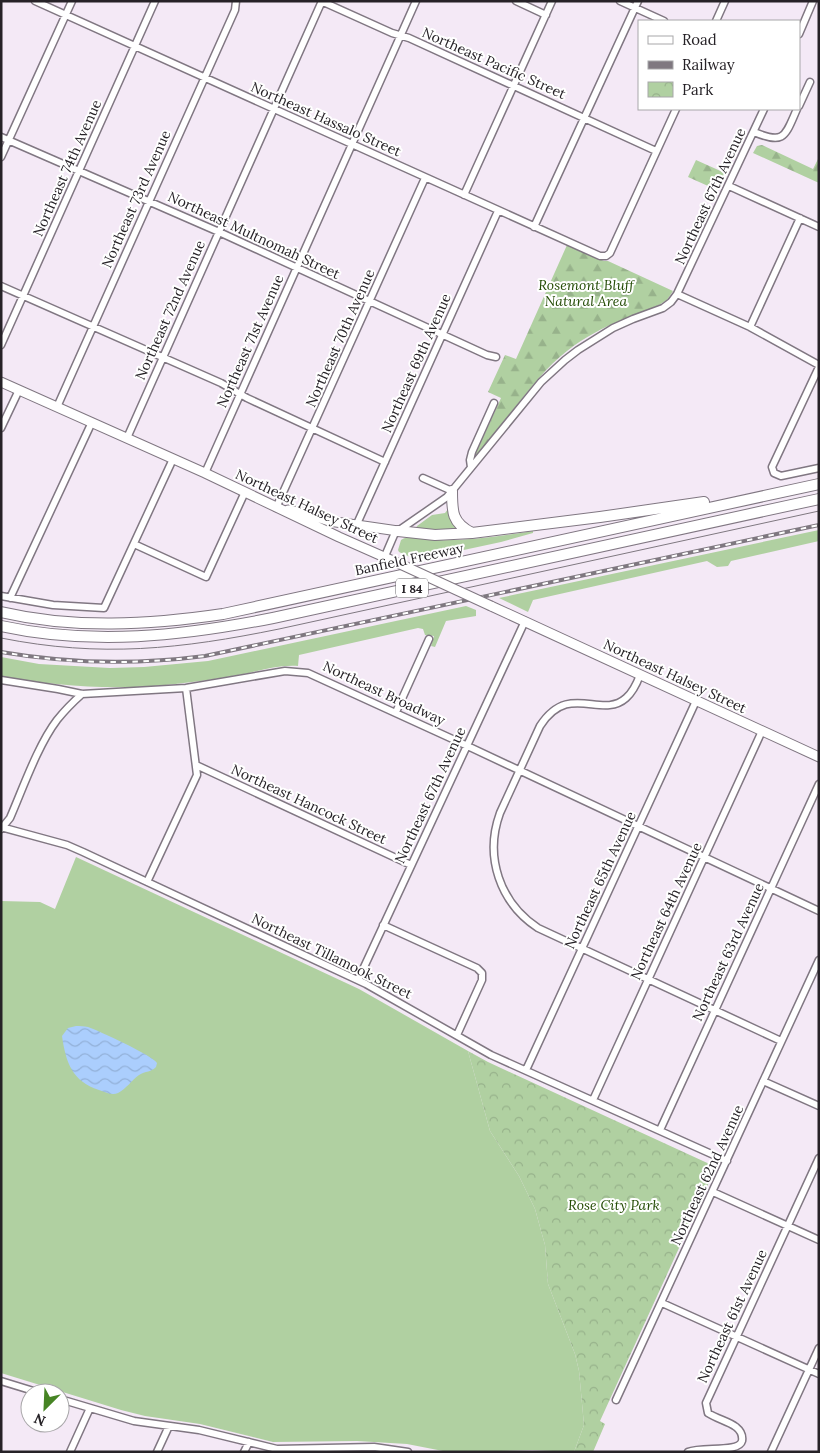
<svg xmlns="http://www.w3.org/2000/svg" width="820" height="1453" viewBox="0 0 820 1453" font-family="Lora,serif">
<defs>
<pattern id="forest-firs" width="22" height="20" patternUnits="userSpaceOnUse" patternTransform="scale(1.25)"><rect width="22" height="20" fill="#b0d0a1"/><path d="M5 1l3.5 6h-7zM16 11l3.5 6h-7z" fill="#97b28b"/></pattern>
<pattern id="park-crowns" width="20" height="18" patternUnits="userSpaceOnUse" patternTransform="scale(1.25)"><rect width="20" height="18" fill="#b0d0a1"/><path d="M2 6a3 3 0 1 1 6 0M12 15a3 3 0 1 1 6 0" fill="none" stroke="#97b28b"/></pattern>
<pattern id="water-waves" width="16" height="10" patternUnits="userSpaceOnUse" patternTransform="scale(1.25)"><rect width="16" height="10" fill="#abcefd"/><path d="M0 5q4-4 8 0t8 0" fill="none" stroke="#93b1d9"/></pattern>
</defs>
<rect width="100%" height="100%" fill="#f4e9f6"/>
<path fill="#b0d0a1" d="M448,509l12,22h-12l-32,-3 1,-2 15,-11 13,-2z
M819,530v11l-88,20 -3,5 -11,1 -10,-6 -174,39 -5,12 -29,-14z
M533,531v2l-32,9 -84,18 -18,-8 -1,-2 3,-10c8,-6 24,0 34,0 33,1 65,-4 98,-9z
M466,606l10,4v6l-30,5 -11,26 -4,-1 3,-10 -9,-1 -2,-6 -5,-1 -119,27 -1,11c-17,-1 -33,3 -49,7 -19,3 -38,7 -57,9 -63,9 -128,6 -191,-6v-19l38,7 71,4 34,-1 64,-6z
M76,857l283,132 109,62 22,80 29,45 16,33 10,36 3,39 27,70 4,17 5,54 -10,27 -42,-2 -67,2 -22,-1 -36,-7 -50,-3 -84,1 -73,-18 -55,-8 -24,-6 -120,-37v-472l39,1 15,7z"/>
<path fill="url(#forest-firs)" d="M762,145l51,24 6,-12v26l-66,-30 4,-7z
M696,160l29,13 -8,17 -29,-13z
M567,245l37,16h4l65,30 -6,9 -8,5c-50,20 -82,30 -120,73 -14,17 -28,34 -41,51 -7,8 -14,22 -23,26l26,-57 -13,-6 17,-37 11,4z"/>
<path fill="url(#park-crowns)" d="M468,1051l20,11 228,105 -116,254 5,3 -12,28h-19l10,-27 -5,-54 -4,-17 -27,-70 -3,-39 -10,-36 -16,-33 -29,-45z"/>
<path fill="url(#water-waves)" d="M76,1026c4,0 8,0 12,1 11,4 64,28 69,36l-1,4c-4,5 -11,4 -17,8 -7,5 -13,14 -21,18 -6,3 -13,-1 -19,-3 -27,-9 -33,-27 -37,-54l6,-8z"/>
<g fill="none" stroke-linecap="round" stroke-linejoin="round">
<g stroke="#807782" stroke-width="9">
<path id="minor" d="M35,1l565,255h6l4,-3 66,-144
M321,1l71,32 17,5 247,113
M516,1l30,14
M620,1l44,20
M716,21l9,-20
M799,34l14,-33
M799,106l11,-24
M754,132c31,13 31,4 43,-23
M1,137l218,95 268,123 9,2
M1,157l71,-156
M729,186l90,41
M464,195l88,-194
M534,227l104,-226
M1,286l220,97 26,15 138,64
M677,294l73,33 69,38
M750,327l50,-109
M1,345l154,-344
M819,367l-47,100 2,6 7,3 38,-8
M57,407l178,-397 1,-9
M1,428l18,-38
M127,438l195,-437
M471,467l-1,-7 2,-8 22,-49
M205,473l211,-472
M423,478l29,13
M276,508l149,-330
M356,526l142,-315
M134,544l72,33 39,-85
M385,556l9,-21 4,-4 49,-34 94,-115 24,-22 13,-10 35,-22 20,-9 30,-11 8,-6 6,-8 87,-185
M1,596l52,9 51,3 69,-149
M10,598l82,-176
M640,675c-3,8 -7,17 -14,23 -25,22 -57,-17 -86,28l-40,87c-16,44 0,90 38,115l243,113
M1,680l57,9 24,5 104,-6 99,-17 23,2 151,69 360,169
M396,712l33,-73
M196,765l215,100
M1,827l66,18 16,7 283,132 125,71 236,106
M1,829l9,-11c13,-30 28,-73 47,-98 8,-10 16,-18 25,-26
M147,882l50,-107 -11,-87
M383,925l94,43 5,5v7l-25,55
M358,980l167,-359
M526,1070l170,-369
M763,1081l56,25
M593,1100l169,-369
M660,1130l159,-346
M713,1192l106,48
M662,1303l157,71
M1,1381l39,12
M60,1399l74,22 65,9 78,19 97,-2 34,5
M616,1400l203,-440
M70,1452l20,-44
M157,1452l12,-26
M244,1452l5,-10
M688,1452c14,-6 51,1 54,-11 1,-6 -1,-10 -6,-14 -8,-6 -19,-8 -28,-14l-2,-10 113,-245
M771,1452l48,-104"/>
</g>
<g stroke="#807782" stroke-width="11">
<path id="major" d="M1,382l204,91 134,64 61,27
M288,510l17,3 24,8 69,10
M491,606l328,151"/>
</g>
<g stroke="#807782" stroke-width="12">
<path id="highway" d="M452,491c0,21 0,32 20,42
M398,531l37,4 37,-2 128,-16 104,-15
M1,612c73,17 148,13 222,2l596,-130
M1,626c92,20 181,10 272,-8l546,-119"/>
</g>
<use href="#minor" stroke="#fff" stroke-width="6"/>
<use href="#major" stroke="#fff" stroke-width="9"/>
<use href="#highway" stroke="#fff" stroke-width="10"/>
<path stroke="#7f7880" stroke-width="1" d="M1,638c100,20 180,11 278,-9l540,-118"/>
<g stroke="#7f7880" stroke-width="4">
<path id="rail" d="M1,652c70,12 134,13 204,4l614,-131"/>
</g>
<use href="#rail" stroke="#fff" stroke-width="2" stroke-dasharray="5.5" stroke-linecap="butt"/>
<g stroke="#807782" stroke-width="11" stroke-linecap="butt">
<path id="major-bridge" d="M400,564l91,42"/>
</g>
<use href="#major-bridge" stroke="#fff" stroke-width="9"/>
</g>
<g text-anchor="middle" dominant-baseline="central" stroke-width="4" stroke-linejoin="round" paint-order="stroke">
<rect fill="#fff" stroke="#676468" stroke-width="1" x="396" y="578.5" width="32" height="19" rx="4"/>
<g font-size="12" font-weight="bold" fill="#262227">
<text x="412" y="588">I 84</text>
</g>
<g font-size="14" fill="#262227" stroke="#fff">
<text transform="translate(494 63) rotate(24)">Northeast Pacific Street</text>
<text transform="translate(326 119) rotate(24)">Northeast Hassalo Street</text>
<text transform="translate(67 168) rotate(-66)">Northeast 74th Avenue</text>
<text transform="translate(710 196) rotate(-65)">Northeast 67th Avenue</text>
<text transform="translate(136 199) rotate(-66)">Northeast 73rd Avenue</text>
<text transform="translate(254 235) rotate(25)">Northeast Multnomah Street</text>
<text transform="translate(170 310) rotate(-66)">Northeast 72nd Avenue</text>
<text transform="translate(340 338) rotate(-66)">Northeast 70th Avenue</text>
<text transform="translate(250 341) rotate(-66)">Northeast 71st Avenue</text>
<text transform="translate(416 363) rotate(-66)">Northeast 69th Avenue</text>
<text transform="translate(307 506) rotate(25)">Northeast Halsey Street</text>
<text transform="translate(409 559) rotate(-12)">Banfield Freeway</text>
<text transform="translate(675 676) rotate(25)">Northeast Halsey Street</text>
<text transform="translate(384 693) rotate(25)">Northeast Broadway</text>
<text transform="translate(430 795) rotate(-65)">Northeast 67th Avenue</text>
<text transform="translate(309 804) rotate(25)">Northeast Hancock Street</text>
<text transform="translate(600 880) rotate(-65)">Northeast 65th Avenue</text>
<text transform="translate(666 911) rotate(-65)">Northeast 64th Avenue</text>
<text transform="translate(728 952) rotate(-65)">Northeast 63rd Avenue</text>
<text transform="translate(332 956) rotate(26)">Northeast Tillamook Street</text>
<text transform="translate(707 1175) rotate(-65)">Northeast 62nd Avenue</text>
<text transform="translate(732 1316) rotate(-65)">Northeast 61st Avenue</text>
</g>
<g font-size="14" font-style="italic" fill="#234b04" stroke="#fff">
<text x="586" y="285">Rosemont Bluff<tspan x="586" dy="16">Natural Area</tspan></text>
<text x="614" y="1205">Rose City Park</text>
</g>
</g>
<rect width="820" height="1453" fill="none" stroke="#262227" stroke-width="5"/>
<rect x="638" y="20" width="162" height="90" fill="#ffffff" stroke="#a8a7a9"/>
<rect x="648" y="36" width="25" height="8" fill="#ffffff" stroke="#a8a7a9"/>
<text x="682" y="45" font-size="15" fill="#262227">Road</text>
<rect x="648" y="61" width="25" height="8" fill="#7f7880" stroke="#a8a7a9"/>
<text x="682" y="70" font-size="15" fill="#262227">Railway</text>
<rect x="648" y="82" width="25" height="15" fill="url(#park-crowns)" stroke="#a8a7a9"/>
<text x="682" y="95" font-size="15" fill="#262227">Park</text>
<g transform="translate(45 1408) rotate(204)"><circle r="24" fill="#ffffff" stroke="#a8a7a9"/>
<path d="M0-4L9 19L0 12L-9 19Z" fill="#468424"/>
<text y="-8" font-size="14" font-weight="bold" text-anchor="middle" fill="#262227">N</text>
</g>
</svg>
